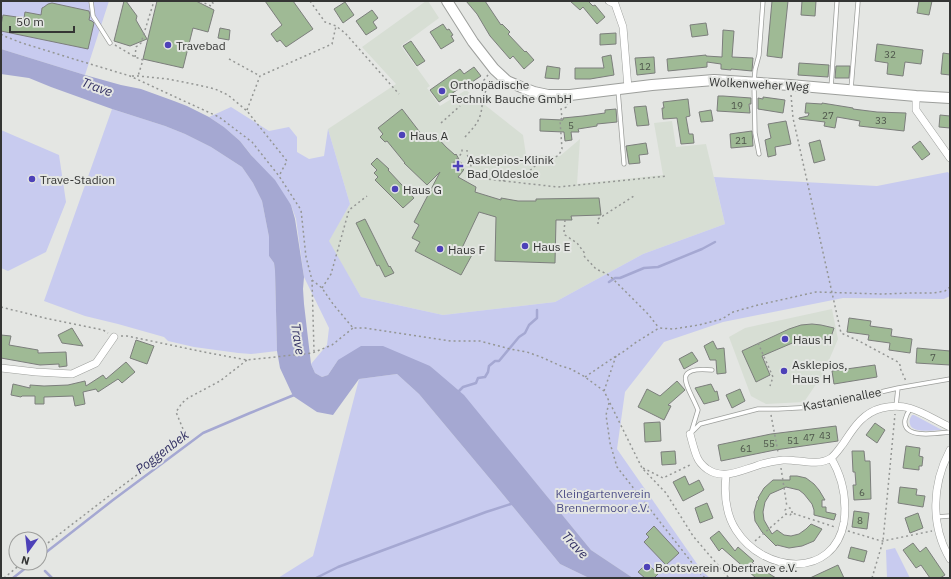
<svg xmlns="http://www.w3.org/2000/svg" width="951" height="579" viewBox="0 0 951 579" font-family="'IBM Plex Sans',sans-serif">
<rect width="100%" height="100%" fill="#e4e6e3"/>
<path fill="#d7ded4" d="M426,1h2l11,17 -38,28 29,40 -3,2 13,18 26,-16 57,45 3,20 34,1 20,-17 -3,45 86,-9 -9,-52 18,-2 4,26 30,-3 19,80 -82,30 -88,48 -112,13 -82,-18 -33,-56 22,-37 -22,-75 68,-45 -34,-37z
M832,309l6,30 -15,35 -19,28 -38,2 -15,-8 -22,-59 16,-9z"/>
<path fill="#c8cbef" d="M1,1h108l-24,74 -84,-26z
M231,107l38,24 20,-4 8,10v15l12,7 15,-3 4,-27 22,75 -21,37 32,56 82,18 112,-13 88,-48 82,-30 -11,-47 163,9 71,-14 2,3v121l-6,3 -101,-1 -120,24 -59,20 -39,50 -8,57 85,122 8,7h-77l-42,-28 -56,-68 -105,-116 -92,-6 -10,15 -6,2 -7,-4 -4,-9 16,-19 2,-17 -25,-51 -8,-58 -5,-14 -51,-64 -16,-14 -15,-10z
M112,109l53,17 20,8 26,13 31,20 11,16 9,18 7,36v19l5,7 1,8 2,80 -26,3 -13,-1 -44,-6 -26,-6 -4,-4 -46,-13 -33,-8 -41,-15z
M1,130l58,25 7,47 -20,50 -38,19 -7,-3z
M397,374l22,20 77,92 64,78 29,14h-311l35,-22 46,-177z
M912,415h2l28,15c-8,0 -30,4 -32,-6 -1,-3 0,-6 2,-9z
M895,548l15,30h-23l-1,-28z"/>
<path fill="#a5a8d2" d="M1,49l84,26 36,10 20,4 33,12 13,5 22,11 15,10 16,14 11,14 24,25 16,25 4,14 9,58 -1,12 1,15 7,60 4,9 7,4 6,-2 10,-15 23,-14h22l47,20 34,29 127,155 42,28h-44l-29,-14 -64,-78 -77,-92 -22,-20 -38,5 -26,36 -16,-3 -24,-16 -13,-28 -3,-17 -2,-80 -1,-8 -5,-7v-19l-7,-36 -9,-18 -11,-16 -31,-20 -26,-13 -20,-8 -53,-17 -61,-22 -22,-9 -28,-4z"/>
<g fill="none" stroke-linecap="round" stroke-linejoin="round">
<path stroke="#a5a8d2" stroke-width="2.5" d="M609,282l6,-4h5l24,-10 14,-1 44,-18 13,-7
M458,392l5,-5 13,-4 2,-5 7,-1 3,-5 1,-6 6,-5h4l20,-24 6,-4 4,-8 8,-7v-8
M40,557l73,-57 90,-67 47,-20 44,-18
M45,571l7,7
M13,578l19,-15
M316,578l22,-11 148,-55 28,-9"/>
</g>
<path fill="#9fba95" stroke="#7c7e7c" d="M124,1h2l11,15 -1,4 11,19 -17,7 -16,-5z
M157,1h39l18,9 -6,22 -15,-4 -10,40 -40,-9z
M265,1h28l20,28 -27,18 -6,-7 -3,2 -6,-8 11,-9z
M466,1h19l16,24 1,-1 8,8 -2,2 17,18 1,-1 8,9 -10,9 -11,-13 -3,3 -20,-23 -13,-22z
M570,1h18l5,5 2,-1 10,12 -8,7 -14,-17 -3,3z
M772,1h16l-6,57 -15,-2z
M802,1h14l-1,15 -14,-1z
M919,1h13l-3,14 -12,-2z
M345,2l9,13 -11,8 -9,-14z
M52,3l37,8 1,4 -1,5 3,1 2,2 -6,26 -87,-18v-6l2,-10 21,3 1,-6 16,3 1,-7 2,-1 4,-3z
M372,10l6,8 -5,4 4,6 -11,7 -10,-14z
M706,23l2,12 -16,2 -2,-12z
M443,24l4,6 2,-1 4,6 -2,1 3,5 -13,8 -11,-17z
M220,28l10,2 -1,10 -11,-2z
M723,30l11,1 -2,26 21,1 -1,13 -21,-2v1l-10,-1v-5l-14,-2v5l-39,4 -1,-12 39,-4v1l16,1z
M616,33v11l-16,1v-11z
M411,41l14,20 -8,5 -14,-20z
M877,44l46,6 -2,14 -16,-2 -2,14 -16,-2 1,-11 -13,-2z
M943,53l7,1v21l-9,-1z
M611,55l3,20 -24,4h-15v-11h29l-2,-11z
M654,57l1,16 -18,2 -2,-17z
M799,63l30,2 -1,12 -30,-2z
M547,66l13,2 -1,11 -14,-1z
M836,66h14l-1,12h-14z
M474,67l7,9 -15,10v-2l-27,18 -9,-12 30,-21 4,5z
M718,96h5l28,2v6h-2l1,9 -33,-2z
M763,97l22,3 -2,13 -25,-4v-11l5,1z
M688,99l2,17 -4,1 3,17h4l1,9 -13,1 -4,-26 -14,1 -1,-11h2l-1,-6z
M806,103l16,1v-1l31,5v1l24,3 29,1 -2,18 -45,-5 1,-5 -23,-4 -2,11 -11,-2 1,-4 -26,-3v-1l9,-2 1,-3h-4z
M646,106l3,19 -12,1 -3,-19z
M402,109l20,26 3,-2 5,6 5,-4 11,12 9,8 1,-1 8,14 -1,3 -5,6 18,10 -1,5 26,8v-2l17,3h18v-2l63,-1 2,17 -30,1 1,4h-16l-1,43 -60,-2 1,-44 -17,-5 -17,36 11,5 -12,22 -46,-24 5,-9 -8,-4 7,-13 -5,-3 26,-50 -13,13 -23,-22h1l-18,-22 -2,1 -5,-5 3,-3 -5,-6z
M616,109l1,13 -20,2v2l-19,3 1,3h-8l1,8 -7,1 -1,-9 -24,-1v-12l23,1v-2l20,-2 22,-3v-3z
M711,110l2,11 -12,1 -2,-10z
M940,115l10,1v12l-11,-1z
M786,121l5,23 -16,3 1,8 -8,2 -3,-17 6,-2 -3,-14z
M752,131l1,15 -22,2 -1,-14z
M820,140l5,20 -11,3 -5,-20z
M920,141l10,13 -8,6 -10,-13z
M646,143l2,11 -9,1 1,8 -11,1 -3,-18z
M377,158l12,11 -1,1 26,28 -11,10 -28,-28 3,-3 -4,-4 3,-3 -6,-6z
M365,219l24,48 1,-1 4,7 -9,4 -6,-12 -2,1 -21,-43z
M849,318l22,3 -1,5 22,3 -1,7 21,3 -2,14 -21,-3 1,-7 -22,-3 1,-5 -22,-3z
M812,324l9,1 13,3 -4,12 -16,-2 -9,1 -8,2 -35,15 8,19 -14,7 -14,-31 47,-22 12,-4z
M72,328l11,18 -21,-3 -4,-8z
M1,335l10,1 -2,9 29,5v3l28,-1 1,14 -8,1v-3l-19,1 -39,-7z
M136,340l18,6 -7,18 -17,-6z
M713,341l4,8 7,-1 2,25 -9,1 -1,-14h-6l-6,-14z
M917,348l33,3v14l-34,-2z
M692,352l6,9 -14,8 -5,-10z
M126,362l9,10 -13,11 -4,-4 -20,13 -2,-3 -13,3 2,12 -10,2 -2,-10 -29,1v7h-9v-8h-13l-1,1 -10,-2 2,-11 17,4v-3l14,1 24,-1 17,-4 1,5 17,-11 3,4z
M875,365l2,12 -43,7 -2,-13z
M677,381l8,9 -17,15 3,1 -7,14 -26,-13 9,-18 13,7z
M711,384l4,8 2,-1 2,9 -15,4 -9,-16z
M740,389l5,12 -13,7 -6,-13z
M660,422l1,19 -16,1 -1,-19z
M875,423l10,7 -8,13 -11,-8z
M836,426l2,15 -63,9 -54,11 -3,-16 53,-11z
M906,446l14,2 -1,8 4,1 -1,9h-3v4l-16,-2z
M675,451l1,13 -14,1 -1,-13z
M852,451h12l1,10h5l1,38 -17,1 -1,-15h3l-1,-13h-2z
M685,476l4,9 10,-5 5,10 -21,11 -10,-19z
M790,476h7l9,2 8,6 5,6 6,10h-3v7h4v5l10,2 -2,6 -20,-5v-5l-2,-6 -8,-10 -5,-4 -13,-3 -16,7 -5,8 -2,10 1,8 8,14 5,-4 7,5 7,1 8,-2 7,-5 5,-5 11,5 -8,12 -12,5 -13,2 -12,-3 -1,1 -14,-14 -7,-11 -1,-9 3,-11 2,-2 -1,-1 6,-10 9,-8h17z
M900,487l17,2 -1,6 9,1 -2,11 -25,-4z
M707,503l6,15 -13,5 -5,-15z
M854,511l15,2 -2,16 -15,-2z
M918,513l5,15 -13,5 -5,-15z
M654,526l25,27 -13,12 -22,-23 5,-5 -3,-3z
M719,531l16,20 3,-4 16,14 -2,2 24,15h-20l-34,-30 -3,3 -9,-13z
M913,543l7,9 6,-5 19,28 -5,3h-10l-9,-13 -5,3 -13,-18z
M851,547l16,4 -3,11 -16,-4z
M647,563l11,11 -4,4h-9l-7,-6z
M838,565l6,13h-34z"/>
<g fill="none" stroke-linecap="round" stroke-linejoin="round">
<g stroke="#9d9f9c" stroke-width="5">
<path id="lane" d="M91,1l2,15 17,27
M831,88l6,-87
M851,89l7,-87
M618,90l6,74
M759,154l-4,-21 -1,-50 1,-13 4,-15 4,-54
M896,406l2,-18
M910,409c-2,3 -4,7 -5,11 -3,20 34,13 45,12
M691,433l7,-23c-9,-23 -29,-44 14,-40
M690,434l10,-10 58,-15h20l37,-2 83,-19 52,-9
M936,517l14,-1"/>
</g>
<g stroke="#9d9f9c" stroke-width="8">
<path id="street" d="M609,1l6,3 8,23 5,61
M916,96v14l34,48
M1,368l35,4 36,2 24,-11 18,-26
M690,434c2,7 4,16 7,23 2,5 6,9 10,12 16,11 32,2 49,-3 8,-3 18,-5 27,-6 15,-1 34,7 48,-2 5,-4 8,-9 12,-14 10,-15 19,-31 39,-36 28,-7 44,8 68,19
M950,450c-18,34 -20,75 0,109
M726,475c-2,19 -1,38 10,55 28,44 98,49 108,-8 3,-24 -1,-44 -13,-64"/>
</g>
<g stroke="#9d9f9c" stroke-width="12">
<path id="secondary" d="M447,1l26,41 21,27 13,12 14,6 13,5 14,3h22l82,-10 62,-5 76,5 126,11 34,2"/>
</g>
<path stroke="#949694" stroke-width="1.5" stroke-dasharray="2 3" stroke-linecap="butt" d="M200,1l11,5 2,-3 -4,-2
M310,1l15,21 11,4 9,7 54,61
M1,34l3,2 18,7 55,17 53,16 41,19 48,22 33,25 27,34 22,34 5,47 6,23 2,71
M115,45l20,12 8,3 -5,16
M135,57l1,-10 5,-4 13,-42
M229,59l31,17
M132,76h6l30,3 30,6 17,4 13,6 19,16 40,50 -8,15
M791,95l2,23 48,215 18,8 39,21 2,3v3l6,13
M247,110l13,-34 72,-32 4,-18
M441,123l19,-17
M465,137c6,-7 12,-12 15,-21 4,-12 0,-18 9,-30l-5,-6 4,-5
M467,150c0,8 5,22 13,27 1,0 6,2 6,2l72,8 109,-11
M453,163l9,-10v-5
M503,181c3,-3 7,-5 11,-7 4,-1 9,0 12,-1 7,-4 12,-11 18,-14 9,-4 13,2 18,-10l-2,-29 2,-2 -1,-9 6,-2v-3
M565,220l-1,12 1,3 12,8 9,12
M598,224v-5l36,-23
M584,256l12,13 11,5 5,4 36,36 11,14
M312,280l10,8 11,16 20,24h12l86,13h29l30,8 17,3 14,5 20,9 10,3 14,8 19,14 38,77 24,25 27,43 36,42
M322,288l9,-14 18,-64 18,-14
M1,307l48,12 54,11 5,3
M121,336h6l82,17 38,7 65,-7 20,-8 21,-17
M758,343l15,34 -3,9
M585,377l31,-21 7,-4 12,-9 24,-15 14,1 26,-4 23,-6 11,-7 25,-7 58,-13 66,2 30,-1h21l12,-2 5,-4
M604,391l12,-35
M609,403l-3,12 4,28 7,24 83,106 5,5
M771,415l7,37
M643,468l20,10 29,-14
M781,468l6,39
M792,513v-3l-2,-2h-2l-3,2v3l2,2h3l2,-2 43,14
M848,531l30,9 5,1 49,-10
M755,541l31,-27
M40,549l82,-63 55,-41 6,-9v-7l-7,-17 6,-9 6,-5 32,-17 27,-21
M4,578l18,-15
M872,578l11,-37 12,-127"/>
<use href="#lane" stroke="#fff" stroke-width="3.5"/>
<use href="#street" stroke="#fff" stroke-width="7"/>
<use href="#secondary" stroke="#fff" stroke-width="10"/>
</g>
<g fill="#4d41b8" stroke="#e4e6e3" stroke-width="1.5">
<circle cx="168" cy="45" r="4"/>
<circle cx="442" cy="91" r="4"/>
<circle cx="402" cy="135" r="4"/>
<path d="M456 160h4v4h4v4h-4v4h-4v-4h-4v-4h4z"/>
<circle cx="32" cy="179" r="4"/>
<circle cx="395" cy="189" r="4"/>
<circle cx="525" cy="246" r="4"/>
<circle cx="440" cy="249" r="4"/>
<circle cx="785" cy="339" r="4"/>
<circle cx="784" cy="371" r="4"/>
<circle cx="647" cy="567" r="4"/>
</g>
<g text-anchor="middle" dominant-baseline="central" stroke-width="4" stroke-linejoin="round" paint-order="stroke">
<g font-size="10" fill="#4f564c">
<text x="890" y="54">32</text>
<text x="645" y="66">12</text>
<text x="737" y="105">19</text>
<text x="828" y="115">27</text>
<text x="881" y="120">33</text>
<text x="571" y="125">5</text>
<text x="741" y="140">21</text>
<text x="933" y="357">7</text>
<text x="825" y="435">43</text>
<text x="809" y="437">47</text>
<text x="793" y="440">51</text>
<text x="769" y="443">55</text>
<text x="746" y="448">61</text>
<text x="862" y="492">6</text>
<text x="860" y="520">8</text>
</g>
<g font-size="12" fill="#343534" stroke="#e4e6e3" text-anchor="start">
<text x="176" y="45">Travebad</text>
<text x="450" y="84">Orthopädische<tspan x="450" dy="14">Technik Bauche GmbH</tspan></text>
<text x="410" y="135">Haus A</text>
<text x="467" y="159">Asklepios-Klinik<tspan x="467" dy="14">Bad Oldesloe</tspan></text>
<text x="40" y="179">Trave-Stadion</text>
<text x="403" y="189">Haus G</text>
<text x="533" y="246">Haus E</text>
<text x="448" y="249">Haus F</text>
<text x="793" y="339">Haus H</text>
<text x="792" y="364">Asklepios,<tspan x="792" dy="14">Haus H</tspan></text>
<text x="655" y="567">Bootsverein Obertrave e.V.</text>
</g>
<g font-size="12" fill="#343534" stroke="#e4e6e3">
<text transform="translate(759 84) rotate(3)">Wolkenweher Weg</text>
<text transform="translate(842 399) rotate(-11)">Kastanienallee</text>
</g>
<g font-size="12" fill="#505188" stroke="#e4e6e3">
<text x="603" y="493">Kleingartenverein<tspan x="603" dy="14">Brennermoor e.V.</tspan></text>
</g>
<g font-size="13" font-style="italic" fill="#302e62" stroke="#e4e6e3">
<text transform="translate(97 87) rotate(20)">Trave</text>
<text transform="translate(298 339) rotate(81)">Trave</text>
<text transform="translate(162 452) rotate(-37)">Poggenbek</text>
<text transform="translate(575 545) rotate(47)">Trave</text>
</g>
</g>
<rect width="951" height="579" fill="none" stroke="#343534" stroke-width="4"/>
<g transform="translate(28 551) rotate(195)"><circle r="19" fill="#e4e6e3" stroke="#9e9f9d"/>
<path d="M0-3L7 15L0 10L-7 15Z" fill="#4d41b8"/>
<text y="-6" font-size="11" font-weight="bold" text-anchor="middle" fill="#343534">N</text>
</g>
<path d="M10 26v6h64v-6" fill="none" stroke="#343534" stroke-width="2"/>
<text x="16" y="26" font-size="12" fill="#343534" stroke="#e4e6e3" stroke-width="3" paint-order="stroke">50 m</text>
</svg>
